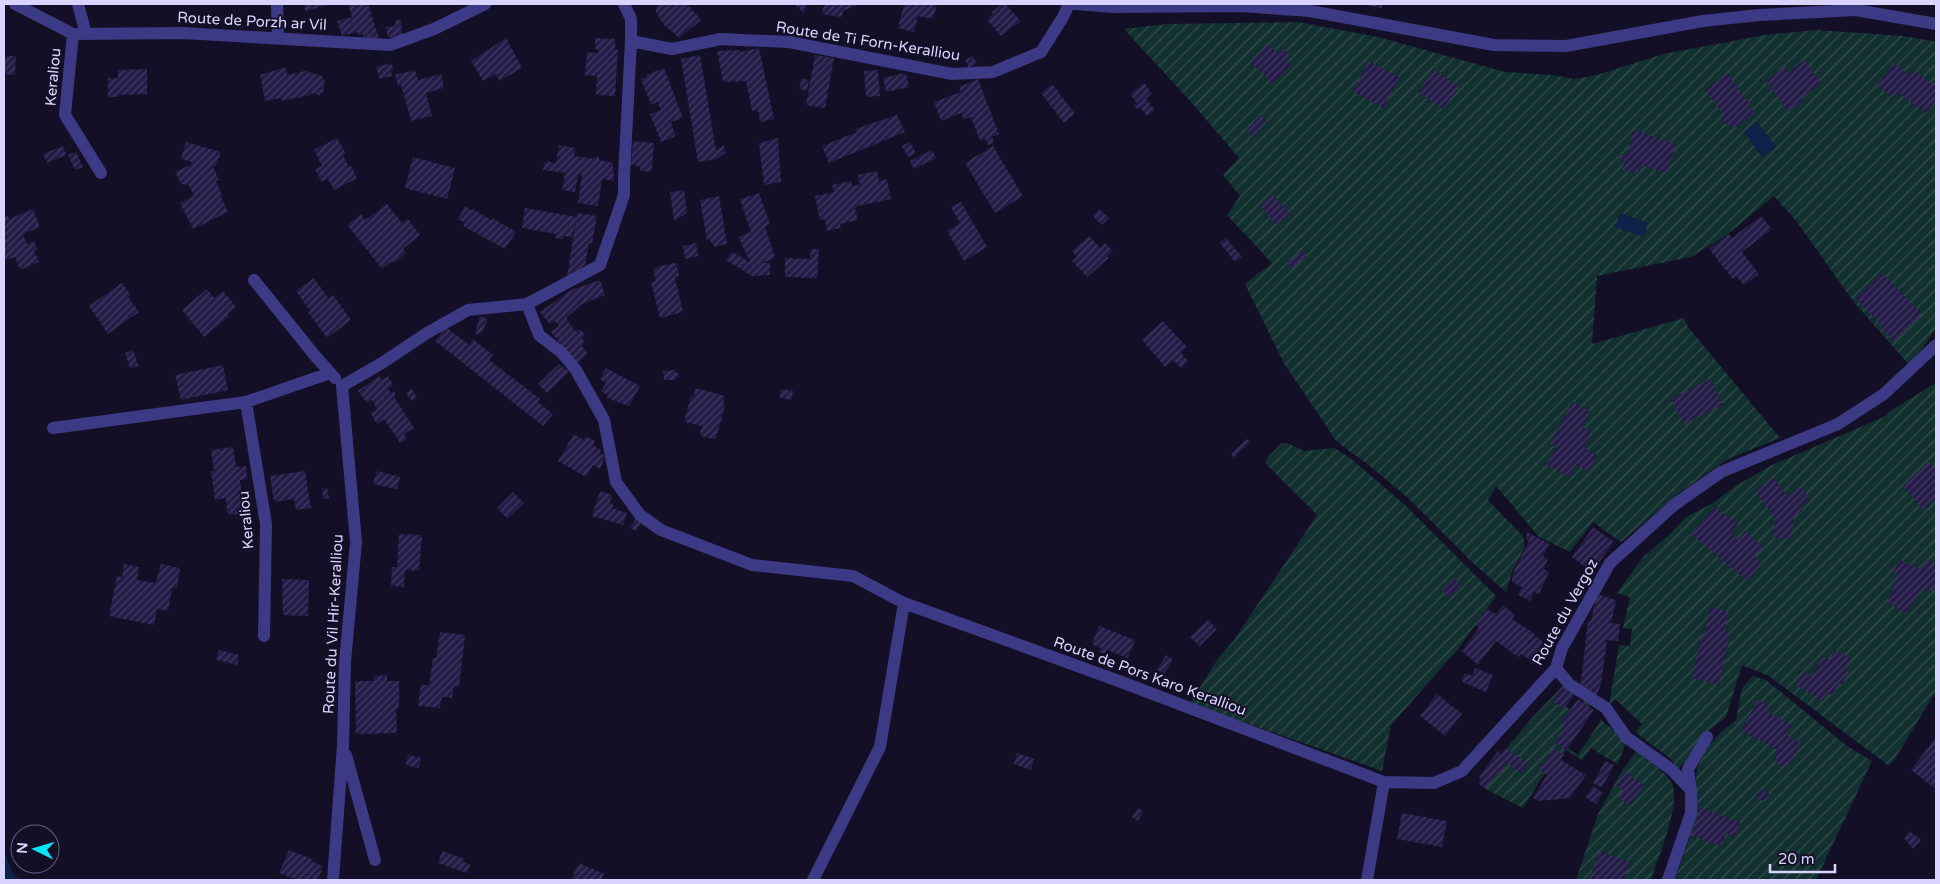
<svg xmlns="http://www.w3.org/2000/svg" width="1940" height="884" viewBox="0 0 1940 884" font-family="'Varela Round',sans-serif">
<defs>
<pattern id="garden-furrows" width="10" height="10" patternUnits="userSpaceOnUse" patternTransform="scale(1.25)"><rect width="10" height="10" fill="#12302f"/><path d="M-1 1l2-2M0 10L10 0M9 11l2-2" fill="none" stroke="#344d4e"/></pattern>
<pattern id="building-hatch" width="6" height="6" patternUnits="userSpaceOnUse" patternTransform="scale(1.25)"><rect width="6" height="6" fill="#241b47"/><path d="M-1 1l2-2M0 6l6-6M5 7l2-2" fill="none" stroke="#433b63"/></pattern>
</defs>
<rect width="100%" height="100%" fill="#130f26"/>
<path fill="url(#garden-furrows)" d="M1298,22l80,15 127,35 48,3 21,4 23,-4 66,-21 102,-19 51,-5 88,6 32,6v286l-26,38 -57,-65 -56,-79 -23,-26 -50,41 -33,20 -94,19 -5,68 92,-26 4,9 92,111 -52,21 -49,34 -58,49 -28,-20 -23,30 -31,-15 -43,-51 -8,14 35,36 2,11 -13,25 -6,20 -33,-29 -65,-65 -42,-35 -29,-21 -52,-77 -40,-81 27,-21 -45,-48 13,-19 -17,-21 16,-17 -48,-56 -67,-73 43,-5z
M1936,383v308l-43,71 -5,3 -119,-89 -27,-11 -16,52 -24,19 -17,26 -7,7 -7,-10 -36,-27 7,-8 -27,-25 -6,6 10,-60 11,1 2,-17 -9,-1 7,-31 -13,-4 26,-36 27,-23 16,-17 27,-14 24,-18 35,-20 114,-49 4,-5z
M1282,443h5l17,8 30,-3 16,10 54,46 92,92 -38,53 -67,76 -9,46 -192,-68 27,-43 17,-20 83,-125 -52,-52 4,-7z
M1752,676l14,4 81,66 25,15 -56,119h-141l14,-41 4,-21 4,-50 9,-20 14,-15 16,-13 6,-31z
M1564,685l10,7 -9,14 11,7 10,-13 4,4 -16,24 -6,20 10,7 23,-35 26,21 -10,23 -26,-16 -9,12 -16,-10 -14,25 -6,-4 -23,37 -36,-18 -8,-9 52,-62z
M1636,752c11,8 28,18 35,30 12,19 -14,78 -20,98h-75l22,-66 25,-45z"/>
<path fill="#0c2248" d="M1757,122l19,25 -14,10 -18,-25z
M1620,213l28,10 -4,14 -29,-10z
M4,851l9,23 7,6h-16z"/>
<path fill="url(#building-hatch)" d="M304,4h27l-26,7z
M348,4h20l11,34 -15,1 -1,-5 -5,1 -1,-3 -15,4 -5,-15 15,-4z
M660,4h27l14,16 -22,18 -14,-12 -9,-13v-6z
M794,4h12l-2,9z
M824,4h31l1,2 -13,5 -1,6 -20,-3z
M904,4h33l-4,15 -15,-3 -4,16 -16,-4z
M1002,4h3l16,17 -20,15 -14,-16 6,-6 -2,-1z
M1368,4h14v4l-14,-2z
M395,20h6l1,17h-14l-3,-10 10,-1z
M506,38l16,30 -23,13 -3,-7 -13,7 -12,-20z
M595,38l20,1v11h3l-3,46 -19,-1 1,-19 -12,-1 2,-23 11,1v-4h-3z
M1268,44l10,9 5,-5 7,6 -5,6 6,6 -18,18 -23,-22z
M759,48l15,71 -14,3 -2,-12 -6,1 -6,-30 -23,1 -6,-31 23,-1v2z
M700,55l16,95 8,-5 1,8 -8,6 -19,3 -17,-103z
M815,55l19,3 -9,50 -19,-3z
M7,56h9l-1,19 -11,-1v-16z
M973,56l4,7 -8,5 -4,-8z
M1804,60l17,23 -20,15 2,2 -15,11 -22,-30 18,-14 4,5z
M1368,61l31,16 -15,31 -31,-16z
M391,63l3,7 -3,1 1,5 -12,3 -4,-12z
M1894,63l15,12 5,-5 17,14 5,-6v23l-10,13 -29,-22 -5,5 -15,-12z
M286,67l1,8 18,-4 17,5 3,5 -2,11 -4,3 -10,-2 1,2 -28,6 -1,-3 -16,3 -5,-26z
M664,68l19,50 -12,4 4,12 -1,3 -13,5 -11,-28 11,-4 -4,-8 -6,3 -10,-26 6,-2 -1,-2z
M147,69v25l-28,1v2h-11v-19h10v-8z
M1434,69l25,18 -16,22 -25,-17z
M415,70l3,10 23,-6 3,14 -18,5 6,23 -21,5 -10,-36 -3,1 -3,-11z
M878,70l2,26 -14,1 -2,-26z
M906,73l3,14 -23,5 -3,-14z
M1727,73l23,31 -2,1 7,8 -18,14 -9,-1 -7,-9 3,-2 -19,-25z
M802,78l7,2 -2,11 -8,-2z
M978,79l21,55 -7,3 2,6 -6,2 -3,-6 -5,2 -9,-24 -7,3 -3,-7 -20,8 -7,-19 27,-10 -2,-5z
M1144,83l8,10 -6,6 9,11 -8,6 -7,-9 -3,2 -3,-4 3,-2 -7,-9z
M1052,84l23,30 -11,9 -23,-30z
M897,115l8,17 -76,31 -7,-17 35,-14 -2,-3z
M1260,115l7,6 -14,16 -6,-6z
M1634,130l42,14 -9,29 -27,-8 -3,9 -15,-5 3,-9 -6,-2 1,-4 6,2z
M337,138l9,16 -3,1 6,12 2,-1 6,12 -23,12 -6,-11 -6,3 -7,-13 7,-3 -8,-16z
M778,138l3,44 -17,3 -5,-42z
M633,141l21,2 -2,27 -3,2 -8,-1 -2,-5 -8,-1z
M186,142l35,10 -5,13 -3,2 6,13 -3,1 6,14 -1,1 7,16 -35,17 -13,-26 14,-7 -5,-11 -8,-1 -6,-12 17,-8v-2l-11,-3z
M910,142l6,11 -8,4 -6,-11z
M559,145l16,3 -1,8 20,3v-2h5v3l14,3 1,18 -12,-2 -4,27 -20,-3 4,-28h-4l-3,17 -13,-2 3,-17 -22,-3 2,-9 11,2z
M63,146l3,9 -19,8 -4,-9z
M993,146l30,50 -28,17 -30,-50z
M932,150l4,8 -22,11 -4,-8z
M76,152l7,15 -8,3 -7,-15z
M413,157l42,11 -8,31 -42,-11z
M877,171l2,10 8,-2 4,20 -34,7 -2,3 3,11 -18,4 1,4 -14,3 -2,-12 -5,1 -5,-24 19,-4 -2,-7 19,-4 1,5 8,-1 -2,-10z
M684,190l3,23 -13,8 -4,-29z
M759,193l11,31 -5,2 10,32 -13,5h8v12l-18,1 -26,-16 6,-8 19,11 -13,-26 13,-5 -11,-33z
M1273,195l17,19 -14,11 -16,-19z
M719,196l8,48 -12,3 -6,-8 -2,1 -7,-40z
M961,202l26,45 -23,14 -17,-30 13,-8 -9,-16z
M387,204l15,19 6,-4 12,16 -17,14 3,4 -12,10 -2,-2 -10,8 -35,-44 14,-11 4,6z
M465,206l7,4 1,-1 18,11 1,-2 24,14 -11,17 -42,-23 2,-3 -7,-4z
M525,208l52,9v-4l20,3 -5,28 -3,-1 -4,22 -18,12 9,-57 -4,17 -8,-1 -1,3 -8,-1 1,-4 -34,-6z
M33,209l7,18 -17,7 4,10 7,-3 3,8 -3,1 5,12 -19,8 -5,-13 -11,4v-44l3,-2 2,4z
M1099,209l10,9 -7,7 -9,-9z
M1761,216l11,13 -30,23 17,22 -15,11 -8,-9 -3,3 -24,-30 20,-15 3,4z
M1089,236l11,12 5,-5 8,8 -6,5 2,2 -22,19 -15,-16 5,-4 -5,-6z
M1226,238l16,19 -7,5 -15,-19z
M696,243l2,13 -13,3 -2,-13z
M811,249h8l-2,29 -32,-1v-19l25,1z
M1303,251l4,6 -16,11 -4,-6z
M676,263l3,13 -4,1 8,35 -23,6 -9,-36 5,-1 -3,-11 6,-4z
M1882,273l40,41 -28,27 -13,-13 2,-1 -28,-29z
M314,278l14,20 5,-3 18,25 -24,18 -19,-26 2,-1 -14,-20z
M600,280l5,15 -23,9 -15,13v3l9,12 4,-3 5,6 -3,3 3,5 -3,3 6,8 -11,10 -26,-32 8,-6 -4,-5 -5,3 -10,-12 31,-22z
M122,283l9,12 -3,2 11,15 -31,22 -19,-28z
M207,289l7,9 9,-7 13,16 -8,7 1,2 -25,21 -22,-27z
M480,316l8,3 -6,14 -2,-1 -1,3 -4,-2z
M1163,321l24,26 -6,6 7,8 -7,7 -8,-8 -8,7 -23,-27z
M446,327l23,18 4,-6 20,16 -4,5 51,39 -2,3 15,12 -10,12 -108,-85z
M133,350l6,16 -9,2 -5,-15z
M559,364l10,8 -22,21 -9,-9z
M223,365l5,25 -47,10 -6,-25z
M606,368l34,18 -11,20 -22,-8 1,-3 -7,-4 5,-8 -6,-4z
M676,370v3h3v4h-3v3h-12l-1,-9z
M379,376l3,4 6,-4 5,9 -5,4 3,4 3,-2 2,4 -2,2 20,31 -10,6 3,5 -7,4 -16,-24 -7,5 -6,-10 6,-5 -5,-9 -5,3 -9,-12z
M1710,379l13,26 -39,19 -13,-25z
M696,388l29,8 -2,8 2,1 -9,34h-3l-12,-3 -1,-3 2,-7 -18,-4 7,-26 2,1z
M412,389l5,9 -5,3 -6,-8z
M781,389l12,2 -2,9 -12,-3z
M1572,402l18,9 -8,16 10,5 -8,16 13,7 -8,16 -14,-6 -6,12 -22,-12 9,-18 -6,-3z
M574,434l9,6 3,-4 9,5 -2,4 8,5 -1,3 5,3 -1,4 -4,9 -7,-4 -7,12 -28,-16z
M1247,439l3,3 -16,16 -3,-4z
M233,447l3,20 10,-1 1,13 -7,1 4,33 -13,2 -4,-3 -1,-14 -11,2 -4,-29h3l-3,-21z
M1929,462l7,8v29l-13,11 -20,-24z
M305,471l6,37 -15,2 -2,-11 -20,3 -4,-26z
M377,471l23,6 -3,12 -24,-5z
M1773,477l14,19 13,-10 10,13 -11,8 4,4 -9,6 -4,23 -17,-3 2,-19 -20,-27z
M327,488l2,10 -6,1 -1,-10z
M600,491l12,4 -2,8h2l2,4 -2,1 15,5 -4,12 -31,-9z
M513,492l11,11 -17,16 -10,-11z
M1716,506l22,19 -7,8 7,7 7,-9 18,16 -8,10 7,6 -15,18 -56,-47z
M636,518l5,5 -5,8 -6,-3z
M1593,527l21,15 -22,30 -20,-15z
M1527,532l22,12 -6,12 5,3 -5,10 6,3 -10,22 -5,-2 -4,9 -12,-6 4,-8 -10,-5 1,-9 16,-32 -3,-2z
M399,534l23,1 -3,36 -14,-1 -1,17 -13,-1 1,-19h5z
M1900,560l22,10 4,-8 5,-1 5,3v20l-5,8 -7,-5 -18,27 -19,-12 7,-13 -2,-2 7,-12 -6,-3z
M124,564l15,3 -2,13 19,3 5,-19 19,4 -3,20h-5l-4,23 -11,-2 -3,16 -45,-9 8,-40 5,1z
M1454,578l7,8 -12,11 -7,-7z
M282,579l27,1 -1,36 -25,-1z
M1597,594l19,6 -5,23 9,1 -2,17 -11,-1 -6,44 -5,13 -16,-8 8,-68h3z
M1503,605l12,10 -3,4 23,15 -8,11 8,-9 15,11 -13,18 -16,-11 -3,3 -22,-16 -18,24 -16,-14 17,-23 -4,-3 12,-16 9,5z
M1711,607l18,5 -4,18 4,1 -1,13 -9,40 -27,-6 9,-41 2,1z
M1208,620l9,9 -17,17 -10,-9z
M1099,626l36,14 -7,18 -21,-8 -2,4 -6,-2 2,-4 -9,-4z
M440,632l25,3 -6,52 -5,-1 -2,12 -10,-1 -2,11 -22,-2 3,-21h8l4,-27h3z
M219,650l20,5 -2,10 -21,-5z
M1835,650l16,8 -6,10 4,4 -7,13 -3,-2 -6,12 -6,-3 -5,9 -26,-16 8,-14 8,5 11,-20 7,4z
M1166,655l7,5 -9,14 -7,-4z
M1475,668l18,7 -7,17 -24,-10 3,-9 7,3z
M387,675v6h12v28h-3l1,24 -41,1 -1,-53h19v-5z
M1562,687l12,8 -10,14 -12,-8z
M1437,694l25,20 -17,22 -25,-20z
M1578,699l16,11 -28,41 -11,-8 10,-17 -4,-3z
M1758,700l11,6 -3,5 26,14 -6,10 15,8 -11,21 -12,2 -3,-10 3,-6 -37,-19z
M1936,737v52l-25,-19z
M1506,748l22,15 -7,10 -16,-11 -2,4 2,2 -5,7 -3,-2 -11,16 -8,-6 3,-4 -2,-2 19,-26 4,3z
M1553,748l11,7 -3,5 25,15 -16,23 -31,3 -6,-3 14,-23 -8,-5z
M1017,753l17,6 -3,11 -17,-6z
M408,755l13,3 -2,10 -13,-3z
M1605,761l9,4 -12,23 -9,-5z
M1625,772l19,13 -14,21 -12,-9 5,-7 -7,-5z
M1593,786l10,7 -7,11 -11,-7z
M1758,789l11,4 -3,9 -11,-4z
M1138,808l5,3 -5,10 -6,-4z
M1700,808l40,14 -4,15 -10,-3 -4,12 -31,-10z
M1402,813l45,8 -5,26 -45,-8z
M1909,831l12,9 -8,9 -9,-11z
M289,850l23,9 -1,2 12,5 -5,14h-20l-19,-7z
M442,851l22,8 -1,3 7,2 -3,9 -29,-10z
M1599,851l31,11 -6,18h-35z
M579,863l25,11 -2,5 4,1h-35z"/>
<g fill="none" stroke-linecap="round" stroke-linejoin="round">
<path stroke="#3d3a85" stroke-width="12" d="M15,4l58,30 110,-1 207,12 44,-16 51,-25
M78,4l8,30
M277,4l1,34
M1075,4l40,3 125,-1 70,5 184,34 72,1 137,-25 56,-6 97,-5 80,14
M73,34l-8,81 36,58
M631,41l41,8 49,-10 68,3 163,32 41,-2 48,-20 22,-35 6,-13
M254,280l62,77 19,21
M527,304l12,31 22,17 15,18 28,50 12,62 24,33 21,15 91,35 101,11 51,27 220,80 260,99
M246,402l20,122 -2,112
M53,428l193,-26 84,-29
M1556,668l13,16 37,24 20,29 46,33 19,20 -3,-21 19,-32
M346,755l29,105
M333,880l10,-135 2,-83 11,-120 -14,-156 40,-23 45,-30 41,-23 59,-6 73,-39 24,-70v-19l7,-135v-22l-7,-15
M813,880l67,-133 24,-144
M1367,880l17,-98 50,1 28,-12 94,-103 6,-20 48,-85 64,-58 47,-33 117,-48 46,-30 52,-49
M1668,880l23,-67v-23"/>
</g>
<g text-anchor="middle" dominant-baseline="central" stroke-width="4" stroke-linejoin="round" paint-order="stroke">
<g font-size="15" fill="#d9d4ff" stroke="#130f26">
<text transform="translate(252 21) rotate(3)">Route de Porzh ar Vil</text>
<text transform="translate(868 41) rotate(9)">Route de Ti Forn-Keralliou</text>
<text transform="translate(53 77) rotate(-85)">Keraliou</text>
<text transform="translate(246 520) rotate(-95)">Keraliou</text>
<text transform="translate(1565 612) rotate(-61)">Route du Vergoz</text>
<text transform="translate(333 624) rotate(-87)">Route du Vil Hir-Keralliou</text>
<text transform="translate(1150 676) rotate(20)">Route de Pors Karo Keralliou</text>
</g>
</g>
<rect width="1940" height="884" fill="none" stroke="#d9d4ff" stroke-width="10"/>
<g transform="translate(35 849) rotate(275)"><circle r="24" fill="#130f26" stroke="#625e7d"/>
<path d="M0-4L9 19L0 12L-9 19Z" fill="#00e5ff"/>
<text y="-8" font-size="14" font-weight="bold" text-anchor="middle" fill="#d9d4ff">N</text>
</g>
<path d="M1770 864v8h65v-8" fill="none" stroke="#d9d4ff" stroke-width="2.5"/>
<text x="1778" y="864" font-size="15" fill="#d9d4ff" stroke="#130f26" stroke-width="4" paint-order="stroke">20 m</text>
</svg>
